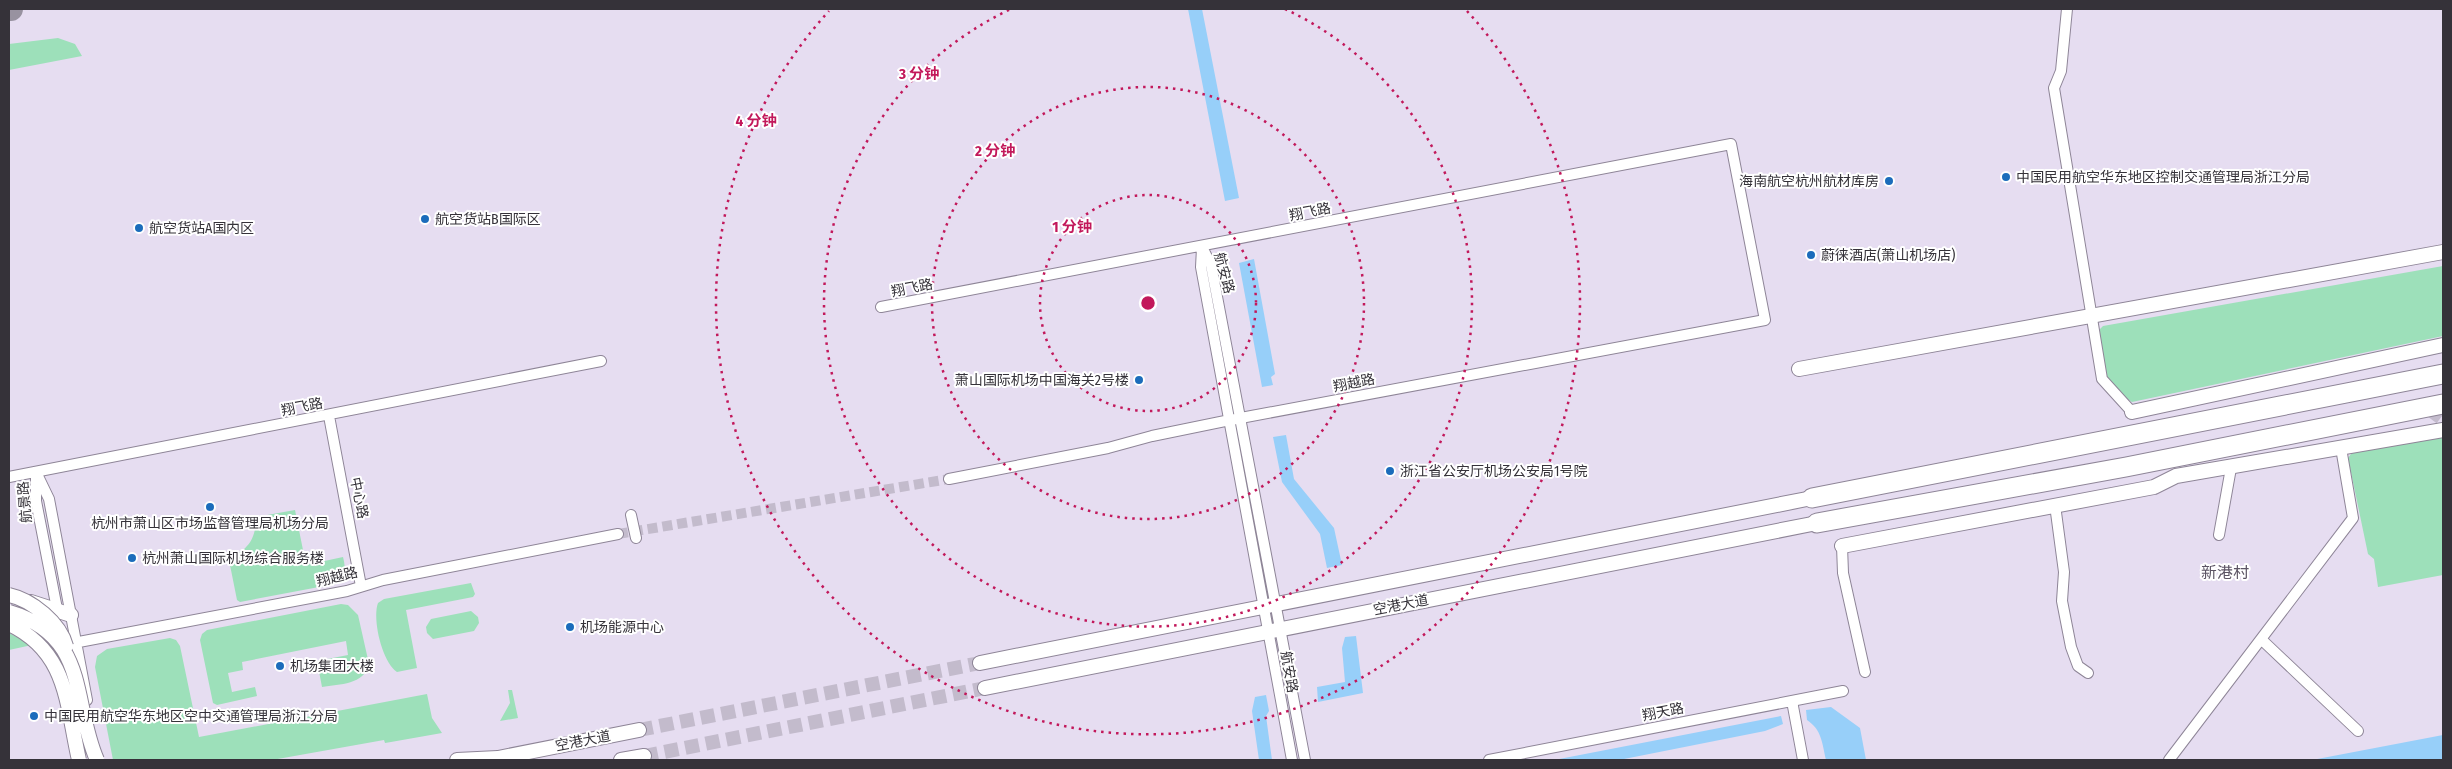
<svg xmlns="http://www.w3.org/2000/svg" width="2452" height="769" viewBox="0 0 2452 769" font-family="'Fira Sans Condensed','Noto Sans SC',sans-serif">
<rect width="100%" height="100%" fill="#e6ddf1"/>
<path fill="#9de0ba" d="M58,38l17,6 7,12 -73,14v-26z
M2443,266v70l-311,66c-31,-21 -29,-35 -35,-70l6,-6z
M2443,433v142l-65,12 -4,-28 -6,-5 -20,-96 6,-8z
M295,510l11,55 37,-8c3,12 3,20 -8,27l-95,18 -3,-2 -8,-40 2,-3c18,-8 25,-19 25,-40z
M471,583l4,11 -2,3 -67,13 11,58 -20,4c-15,-10 -25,-53 -19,-69l6,-4z
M341,604l7,1 10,10 11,49c-5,21 -29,20 -47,23l-5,-26 31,-6 -2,-14 -104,21 1,8 -15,3 4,19 23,-5 2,9 -40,9 -4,-2 -13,-63 2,-6 5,-4z
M471,611l7,6 1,6 -5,8 -41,8 -6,-6 -1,-6 5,-8z
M9,633l23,12 -23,5z
M170,638l6,2 4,6 19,91 228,-43 5,24 10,15 -51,9 -6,1 -1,-3 -112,20h-159l-18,-93 2,-11 10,-7z
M508,690h4l6,28 -18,3 10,-18z"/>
<path fill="#97cff9" d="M1188,9h14l37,189 -14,3z
M1254,259l21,115 -4,3 2,8 -11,2 -23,-124z
M1286,435l8,44 40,49 8,37 -15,3 -7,-34 -38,-52 -9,-45z
M1356,636l7,57 -45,9 -1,-15 28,-5 -3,-34 3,-11z
M1266,695l3,16 -3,5 6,44h-13l-7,-49 3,-14z
M1831,707l29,21 6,32h-40c-4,-17 -4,-30 -19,-40l-1,-10z
M1781,716l2,8 -18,7 -146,29h-65z
M2443,735v25h-131z"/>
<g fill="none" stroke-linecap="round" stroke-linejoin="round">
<path stroke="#9892a0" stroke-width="24" d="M9,9h2"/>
<path stroke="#c3bbcc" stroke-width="10" stroke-dasharray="10 5" stroke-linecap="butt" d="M618,534l331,-55"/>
<path stroke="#c3bbcc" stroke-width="14" stroke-dasharray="14 7" stroke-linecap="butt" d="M2431,419l12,-16
M639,730l341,-67
M644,756l341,-68"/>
<g stroke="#8e8597" stroke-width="12">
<path id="street" d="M2067,9l-6,62 -7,17 48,291 30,33
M1202,247l9,18 94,495
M1202,248l-1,19 91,493
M881,307l850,-163 34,176 -535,100 -78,16 -44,12 -159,31
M329,416l32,170
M36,472l13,27 38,201
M36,476v25l22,113
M9,477l592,-116
M2055,505l9,67 -2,29 9,46 7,19 10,7
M631,515l5,23
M2219,535l12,-67
M1842,546l1,27 22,99
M2262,640l96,91
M63,645l284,-54 36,-11 235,-46
M1792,701l11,59
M1489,760l354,-69
M2169,760l184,-242 -12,-70"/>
</g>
<g stroke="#8e8597" stroke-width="16">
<path id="secondary" d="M1799,369l644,-117
M2132,412l311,-67
M1842,546l312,-59 22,-11 267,-46
M31,602l40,13
M980,663l832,-165
M985,688l832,-165
M457,760l41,-2 141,-28
M621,760l23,-4"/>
</g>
<g stroke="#8e8597" stroke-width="21">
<path id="highway" d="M1812,498l631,-124
M1817,523l309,-56 317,-63"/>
</g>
<use href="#street" stroke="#fff" stroke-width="10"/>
<use href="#secondary" stroke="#fff" stroke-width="14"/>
<use href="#highway" stroke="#fff" stroke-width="19"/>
<g stroke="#8e8597" stroke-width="16" stroke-linecap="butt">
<path id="secondary-bridge" d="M9,595c23,5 51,28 57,51
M9,612c81,24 62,88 88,148
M9,624c59,28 57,79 70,136"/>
</g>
<use href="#secondary-bridge" stroke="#fff" stroke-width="14"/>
</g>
<g fill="none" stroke="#c2185b" stroke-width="2.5" stroke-dasharray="2.5 5">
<circle cx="1148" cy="303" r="108"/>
<circle cx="1148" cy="303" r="216"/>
<path d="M1285 9A324 324 0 1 1 1011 9"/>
<path d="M1467 11A432 432 0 1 1 829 11"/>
</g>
<g fill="#1b6cbb" stroke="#fff" stroke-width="2">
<circle cx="2006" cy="177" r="5"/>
<circle cx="1889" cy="181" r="5"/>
<circle cx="425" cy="219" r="5"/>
<circle cx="139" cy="228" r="5"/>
<circle cx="1811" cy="255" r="5"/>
<circle cx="1139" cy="380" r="5"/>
<circle cx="1390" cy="471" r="5"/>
<circle cx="210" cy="507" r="5"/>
<circle cx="132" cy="558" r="5"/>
<circle cx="570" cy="627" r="5"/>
<circle cx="280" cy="666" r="5"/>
<circle cx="34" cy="716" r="5"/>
</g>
<g text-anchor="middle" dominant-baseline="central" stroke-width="4" stroke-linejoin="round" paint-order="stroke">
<g font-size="14" fill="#353239" stroke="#fff" text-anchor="start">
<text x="2016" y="177">中国民用航空华东地区控制交通管理局浙江分局</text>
<text x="1879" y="181" text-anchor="end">海南航空杭州航材库房</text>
<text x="435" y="219">航空货站B国际区</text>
<text x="149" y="228">航空货站A国内区</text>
<text x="1821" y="255">蔚徕酒店(萧山机场店)</text>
<text x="1129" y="380" text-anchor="end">萧山国际机场中国海关2号楼</text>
<text x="1400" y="471">浙江省公安厅机场公安局1号院</text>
<text x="210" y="523" text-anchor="middle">杭州市萧山区市场监督管理局机场分局</text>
<text x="142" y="558">杭州萧山国际机场综合服务楼</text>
<text x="580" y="627">机场能源中心</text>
<text x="290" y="666">机场集团大楼</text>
<text x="44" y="716">中国民用航空华东地区空中交通管理局浙江分局</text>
</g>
<g font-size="14" fill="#353239" stroke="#fff">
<text transform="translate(1310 212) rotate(-11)">翔飞路</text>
<text transform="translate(1224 273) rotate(75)">航安路</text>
<text transform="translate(912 288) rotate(-11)">翔飞路</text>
<text transform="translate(1354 383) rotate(-11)">翔越路</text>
<text transform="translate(302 407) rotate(-11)">翔飞路</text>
<text transform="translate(359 498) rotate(79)">中心路</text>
<text transform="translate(25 502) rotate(-95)">航景路</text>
<text transform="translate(337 577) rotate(-14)">翔越路</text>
<text transform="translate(1401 605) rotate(-11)">空港大道</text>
<text transform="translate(1289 672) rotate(80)">航安路</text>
<text transform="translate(1663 712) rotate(-11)">翔天路</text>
<text transform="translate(583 741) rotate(-11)">空港大道</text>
</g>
<g font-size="16" fill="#5c5464" stroke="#fff">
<text x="2225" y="572">新港村</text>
</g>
</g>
<circle cx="1148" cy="303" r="8" fill="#c2185b" stroke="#fff" stroke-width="2.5"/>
<g font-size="15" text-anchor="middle" font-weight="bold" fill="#c2185b" stroke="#fff" stroke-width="4" stroke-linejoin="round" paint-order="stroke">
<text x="919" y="79">3 分钟</text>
<text x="756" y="126">4 分钟</text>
<text x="995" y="156">2 分钟</text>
<text x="1072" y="232">1 分钟</text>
</g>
<rect width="2452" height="769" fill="none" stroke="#353239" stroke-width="20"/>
</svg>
